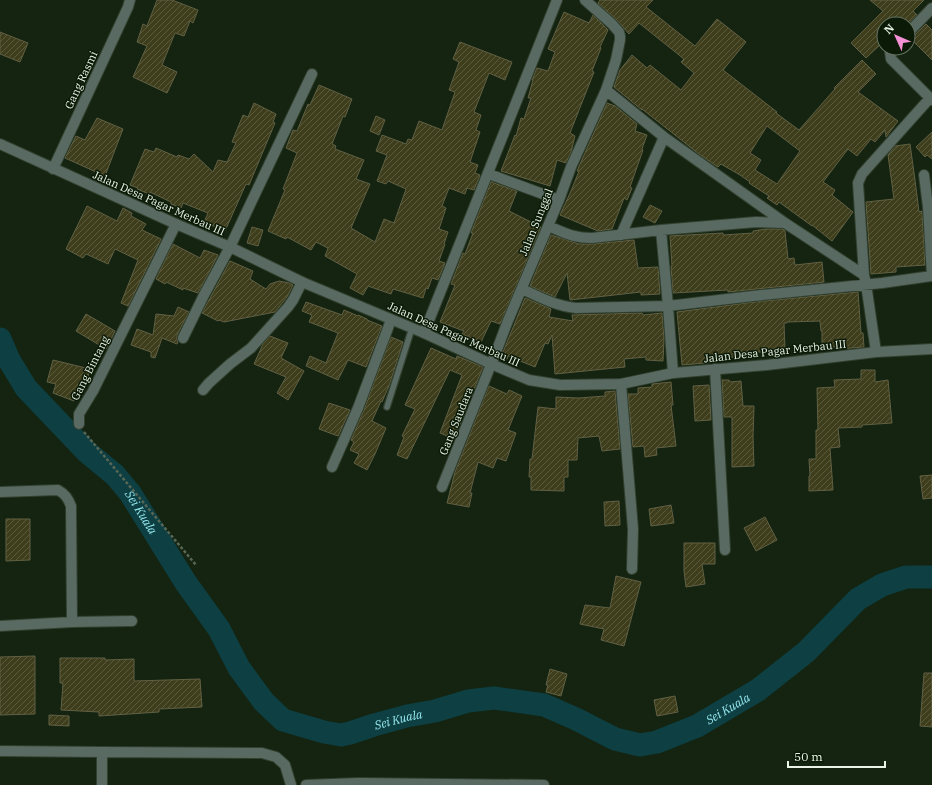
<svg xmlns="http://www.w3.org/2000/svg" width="932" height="785" viewBox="0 0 932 785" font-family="'IBM Plex Serif',serif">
<defs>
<pattern id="building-hatch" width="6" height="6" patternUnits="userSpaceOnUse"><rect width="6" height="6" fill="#3e3d1c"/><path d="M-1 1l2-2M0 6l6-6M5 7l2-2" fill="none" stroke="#5a5a3d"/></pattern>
</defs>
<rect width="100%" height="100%" fill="#142410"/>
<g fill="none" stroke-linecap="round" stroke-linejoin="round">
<path stroke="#0d3f43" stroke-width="23" id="s1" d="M0,339l9,21 17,28 61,64 28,23 15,18 56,90 33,46 20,39 25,34 19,18 41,12 17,3 9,-2 24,-8 33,-9 28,-5 33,-10 26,-3 50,7 32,14 39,20 25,6 17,-3 40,-16 61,-36 48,-38 52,-53 24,-14 24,-8h26"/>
</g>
<path fill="url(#building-hatch)" stroke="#616044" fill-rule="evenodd" d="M157,0h15l26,10 -5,13 -3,-2 -6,15 -9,-3 -13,32 15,7 -10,21 -34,-16 14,-31 -10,-4 6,-18 4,2z
M600,0h53l-7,7 49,39 22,-27 29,23 -23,28 54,42 -1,1 23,17 36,-41 -1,-1 28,-28 14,14 -18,18 40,29 -12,16 -1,-7 -10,12 -4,-3 -14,17 -9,-7 -25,33 12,8 -3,5 21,17 -21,29 -20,-16v1l-33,-24 -2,3 -10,-7 2,-2 -20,-13 1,-1 -10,-7 -19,-11 -3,3 -19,-13 -57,-45v1l-28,-23 6,-17 12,-15 15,13 3,-3 31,25 13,-17 -13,-11 3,-3 -45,-36 -10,11 -12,-14 -19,-17zM767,126l33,25 -23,33 -22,-14 6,-10 -11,-7z
M870,0h54l-11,11 4,4 -9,9h-24v17l-18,17 -15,-15 32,-32z
M564,12l25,11 4,-8 15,15 -8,17 1,1 -9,23 2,1 -24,61 5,3 -4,16 -5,11 -9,-3 -7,26 -49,-15 14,-36 1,1 5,-18 3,1 7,-21h-3l5,-18h-1l5,-12 11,3 7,-19 -7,-3z
M926,24l6,6v30l-21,-21z
M0,32l28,11 -8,19 -20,-8z
M460,42l52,20 -7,18 -16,-7 -15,39 7,3 -5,15 4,2 -10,30 8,3 -3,8 5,2 -6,15 -7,-2 -2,6 -16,-6 -7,18 4,2 -7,21 9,3 -4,12h1l-6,17 6,2 -7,17 -6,-2 -4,11 -2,-1 -3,10 -30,-9 -2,5 -23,-8 -5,9 -13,-7 7,-14 -32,-18 3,-8 -12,-6 -5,8 -24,-13 -1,2 -18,-8 17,-41 -2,-1 14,-36 -11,-5 7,-18 4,1 11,-27 2,1 9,-20 33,14 -7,18 -2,-1 -11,28 4,2 -1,3 29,11 -8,19 14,5 -19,44 24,14 9,-23 10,4 12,-34 -18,-8 -2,3 -9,-3 10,-26 -11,-4 6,-16 24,9 2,-5 4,1 7,-19 23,9 13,-38 -6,-2 10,-28 -6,-3z
M254,103l22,11 -3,8 2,1 -26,62 -3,-1 -21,47 -21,-9 4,-9 -25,-10 -2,5 -10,-4v-2l-21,-10 -1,2 -12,-5 1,-1 -8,-3 15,-36 9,3 2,-4 21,9 1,-2 11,4 5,-5 19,18 5,-12 9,2 9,-19 -4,-1 11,-27 5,2z
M607,103l8,3 22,18 -2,7 12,4 -5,14 1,1 -13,37 2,1 -5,12 -3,-2 -12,31 -14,2 -38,-16 11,-24 8,-20h-2z
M376,116l9,4 -6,15 -9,-4z
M97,118l26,11 -18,47 -40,-18 11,-22 9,4z
M932,132v27l-5,-4 -2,2 -9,-10z
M910,144l5,36 4,32 3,-1 3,54 -29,2v5l-25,2 -5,-72 28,-3 -6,-44 7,-9z
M491,182l26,9 -8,20 22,11 -1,1 11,4 -41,97 -9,-3 -10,21 -19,-8 2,-3 -24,-9 15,-37 -4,-1 12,-31 2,1 8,-21h-2z
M650,205l12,6 -7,12 -12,-6z
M87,206l30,15 6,-13 9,5 -1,3 15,8 -4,6 19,9 -33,67 -7,-3 17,-43 -23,-11 -7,15 -22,-10 -3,4 -17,-9z
M252,227l11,3 -5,16 -11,-3z
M766,229h17l2,2 3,28 6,-1 1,7 27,-3 2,20 -96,10v-2l-55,3 -2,-27h1l-2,-30 53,-3v2l30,-2v-2z
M551,235l28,9h14l41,-4 4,28 20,-1 2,27 -19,1v-3l-71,8 -3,-27 -12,24 -25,-11z
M173,244l27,14 4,-8 14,5 -20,38 -15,-5v2l-17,-8 -1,2 -9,-5z
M230,261l23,10 -3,8 16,10 4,-5 9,-3 10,2 4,2 -6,12 -12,15 -51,10 -5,-2 -1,1 -16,-8z
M858,292l3,41h2l1,14 -25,2v-2h-17v-16h-1l-1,-10 -33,1v1h-3l1,26h-17v3h-34v5l-18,2v3l-34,3 -5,-53 77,-10z
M525,298l26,11 -2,8 24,4 -1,-6 70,-2 1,2 19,-2 2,26 -1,22 -17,-1v-3l-22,2 1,8 -70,7 -3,-39 -4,9 -3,-1 -10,24 -27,-11 -1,3 -6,-2z
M306,302l36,13 2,-5 14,6v-1l9,4v1l15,6 -16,41 -18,-7 -10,20 -32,-14 4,-10 16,7 12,-30 -29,-11 3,-7 -10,-4z
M178,307l11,5 -12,23v4l1,3 -1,2 -15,-6 -7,20 -4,-1v-5l-20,-7 6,-16 16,6 3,-21 18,2z
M86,314l29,17 -9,18 -30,-18z
M270,336l18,7 -7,15 23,13 -16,29 -11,-7 9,-16 -32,-13 9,-20z
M391,337l12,5 -13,41 -8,19 -1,-1 -9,20 14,7 -11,26 -8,16 -13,-7 5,-9 -9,-4 4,-8 -3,-2 13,-30z
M431,348l25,11 1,-3 26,11 -29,72 -14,-6 22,-58 -12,-5 -43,89 -10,-4 7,-18 -2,-1 13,-27 -10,-4z
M53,360l37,9 -6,22 -6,-1 -4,11 -21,-8 3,-9 -9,-2z
M861,370h14v12l13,-2 4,43 -30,2v2l-24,1 2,19 -10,1 3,42 -24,1v-15h1l-1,-17h7v-29h2l-1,-42 18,-1 -1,-7 27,-1z
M722,380h7l1,2 11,-1 2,25h11l-1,31 1,29 -22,1v-50h-8z
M671,382l2,23h-2l5,41 -20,2 1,7 -12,2 -1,-11 -11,1 -5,-53h10v-6l14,-1v-3z
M709,385l2,35 -16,1 -2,-35z
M489,386l18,8 2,-4 13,6 -14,34 8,3 -10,28 -9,-3 -4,10 -15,-6 -8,31h2l-3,14 -22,-4 8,-31z
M615,391l5,58 -18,2 -3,-15 -21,2 -1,22h-9v17h-4v14l-33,-1v-13h-2l1,-18h2l6,-52 18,2v-12l23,1 26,-2v-4z
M329,403l21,7 -12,26 -19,-7z
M932,475v23l-9,1 -3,-23z
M619,501l1,24 -15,1 -1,-24z
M671,505l3,18 -23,3 -2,-17z
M765,517l12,23 -21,11 -12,-23z
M6,519h24v41l-24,1z
M684,543h31v21h-13l3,20 -19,3 -2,-16z
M616,576l25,6 -17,64 -23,-6 3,-11 -24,-5 5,-19 25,3z
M35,656v58l-35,1v-58z
M60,658h45v2l29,-1v22l66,-2 2,28 -43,2v3l-60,4v-4l-38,-2 2,-27h-3z
M550,669l17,5 -6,22 -15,-4 2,-7h-2z
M924,673h8v54l-12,-1z
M675,696l3,16 -21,4 -3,-16z
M49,715l20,1v10l-20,-1z"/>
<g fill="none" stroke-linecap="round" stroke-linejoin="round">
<g stroke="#32412e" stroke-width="8">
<path id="service" d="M387,407l25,-79"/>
</g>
<g stroke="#32412e" stroke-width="12">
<path id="minor" d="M908,33l24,-25
M894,48l-4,4 1,7 39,39
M606,90l58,47 121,86 79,52
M53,169l75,-162 2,-7
M489,174l70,26
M924,175l4,32
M548,226c17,7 25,12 44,12l69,-8 95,-8 29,1
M661,230l7,76 5,67
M621,235l43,-98
M932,276l-4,-69 4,-1
M522,289c17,8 34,17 54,19l92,-2 85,-10 129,-13 50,-7
M424,333l133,-333
M183,338l21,-43 26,-48 82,-173
M876,352l-10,-68 -2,-9 -6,-92 4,-9 68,-76 2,2
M715,369l10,181
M621,384l12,145 -1,40
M203,390l6,-7 21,-19 21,-16 37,-41 5,-7 9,-18
M79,424v-10l14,-23 83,-167
M332,467l26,-59 33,-88
M442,487l56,-140 9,-24 52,-123 12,-33 35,-77 10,-30 4,-20v-4l-1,-4 -7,-8 -27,-24
M0,492l58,-2c7,4 10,8 13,16l1,116
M0,626l72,-4 60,-1
M0,751l102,1 160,1 14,4 9,8 6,20
M102,752v33
M306,785l52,-2 186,2"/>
</g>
<g stroke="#32412e" stroke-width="12">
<path id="tertiary" d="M0,144l176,80 54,23 72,35 122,51 67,31 38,16 31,5 61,-1 52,-11 94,-8 109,-13 56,-3"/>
</g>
<path stroke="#586655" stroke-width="2.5" stroke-dasharray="3 2" stroke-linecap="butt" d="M84,432l112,133"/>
<use href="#service" stroke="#596a63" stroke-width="5.5"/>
<use href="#minor" stroke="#596a63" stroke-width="10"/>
<use href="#tertiary" stroke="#596a63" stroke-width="10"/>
</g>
<g text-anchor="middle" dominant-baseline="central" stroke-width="3" stroke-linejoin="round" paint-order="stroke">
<g font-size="11" fill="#e9f3e6" stroke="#0b1a07">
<text transform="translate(81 80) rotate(-65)">Gang Rasmi</text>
<text transform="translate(159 203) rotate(24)">Jalan Desa Pagar Merbau III</text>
<text transform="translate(536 222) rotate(-68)">Jalan Sunggal</text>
<text transform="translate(454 334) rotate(24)">Jalan Desa Pagar Merbau III</text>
<text transform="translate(775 351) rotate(-6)">Jalan Desa Pagar Merbau III</text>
<text transform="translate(90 368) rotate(-63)">Gang Bintang</text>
<text transform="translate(456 421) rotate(-68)">Gang Saudara</text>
</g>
<g font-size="12" font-style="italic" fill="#96e8ef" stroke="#0b1a07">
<text stroke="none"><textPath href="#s1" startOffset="226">Sei Kuala</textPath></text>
<text stroke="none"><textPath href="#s1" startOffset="947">Sei Kuala</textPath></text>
<text stroke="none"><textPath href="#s1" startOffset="598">Sei Kuala</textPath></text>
</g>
</g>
<g transform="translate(896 36) rotate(315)"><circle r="19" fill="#0b1a07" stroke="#647160"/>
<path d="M0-3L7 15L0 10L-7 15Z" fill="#f491d4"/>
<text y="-6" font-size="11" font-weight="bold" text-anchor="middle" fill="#e9f3e6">N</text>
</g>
<path d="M788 761v6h97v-6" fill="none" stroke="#e9f3e6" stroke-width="2"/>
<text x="794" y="761" font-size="12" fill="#e9f3e6" stroke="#0b1a07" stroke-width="3" paint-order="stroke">50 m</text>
</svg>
